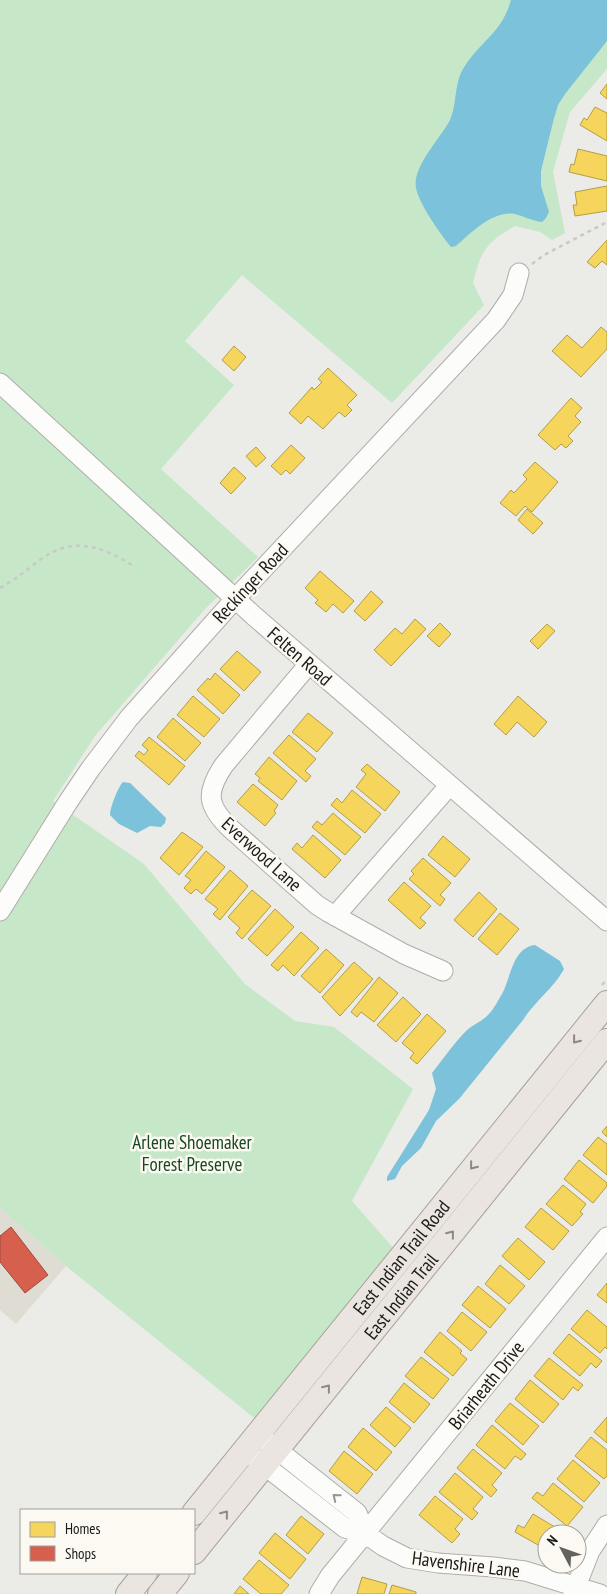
<svg xmlns="http://www.w3.org/2000/svg" width="607" height="1594" viewBox="0 0 607 1594" font-family="'PT Sans Narrow',sans-serif">
<rect width="100%" height="100%" fill="#ebebe7"/>
<path fill="#dfddd3" d="M0,1208l66,58 -50,58 -16,-14z"/>
<path fill="#c7e7c9" d="M0,0h607v69l-37,43 -17,60 12,61 -13,7 -12,-8 -25,-6c-30,17 -34,25 -42,57l11,22 -92,98 -150,-128 -57,66 49,44 -73,84 97,88 -53,52 -110,127 -42,65 91,63 101,120 50,37 39,6 79,62 -61,112 43,49 -137,171 -192,-155 -66,-58z"/>
<path fill="#7bc2da" d="M511,0h96v41l-42,53 -7,11 -5,17 -12,49v15l8,26 -3,6 -4,4c-10,-1 -18,-6 -27,-8 -22,-4 -44,19 -59,32l-5,1c-11,-14 -31,-41 -35,-59 -4,-21 24,-49 34,-68 7,-15 4,-36 13,-51 9,-16 24,-28 35,-42 6,-8 10,-17 13,-27z
M123,782l7,1 31,30 5,5 -1,5 -4,4 -11,-1 -13,7 -18,-9 -9,-9c0,-7 8,-28 13,-33z
M535,945l25,16 4,8c-11,20 -30,33 -41,51l-64,79 -23,22 -15,27 -19,18 -7,13 -8,2v-4l42,-67 7,-21 -4,-16c11,-14 22,-30 35,-43 6,-5 13,-8 19,-13 7,-6 11,-15 16,-23 9,-16 10,-46 33,-49z"/>
<path fill="#f6d55c" stroke="#b49d47" d="M607,84v15l-7,-6z
M595,107l12,6v28l-27,-16 4,-7 3,2z
M578,149l29,7v25l-38,-9 2,-8 3,1z
M607,186v25l-32,5 -2,-11h4l-2,-13z
M607,240v25l-5,-4 -7,7 -8,-6z
M601,327l6,5v17l-26,28 -29,-26 15,-16 15,13z
M234,346l12,11 -12,14 -12,-11z
M328,368l29,27 -10,10 5,5 -7,7 -6,-5 -16,17 -15,-13 -7,8 -12,-11 23,-26 2,3 8,-8 -4,-3z
M571,398l11,10 -7,8 6,6 -13,14 5,5 -7,7 -5,-4 -6,6 -17,-15z
M291,445l14,13 -15,16 -4,-4 -5,5 -10,-9z
M256,447l10,11 -10,9 -10,-11z
M535,462l23,20 -26,30 -7,-6 -9,10 -16,-13 11,-13 3,3 13,-14 -4,-4z
M234,467l12,11 -15,16 -11,-11z
M527,509l16,14 -10,11 -15,-14z
M320,571l34,30 -11,12 -10,-9 -7,8 -11,-9 3,-3 -13,-12z
M371,591l12,11 -18,19 -11,-10z
M415,619l11,10 -35,37 -17,-16 21,-22 7,6z
M440,623l11,11 -12,13 -12,-11z
M547,624l8,7 -17,18 -8,-8z
M237,651l24,21 -17,19 -24,-22z
M215,673l25,22 -17,19 -26,-24 11,-12 2,2z
M193,696l27,23 -16,18 -27,-22z
M518,696l29,26 -13,15 -17,-15 -11,13 -12,-11z
M308,713l25,20 -16,19 -25,-20z
M173,718l28,25 -16,18 -28,-24z
M289,735l27,24 -11,12 6,5 -5,6 -33,-29z
M149,737l36,29 -16,19 -34,-29 4,-5 5,4 4,-5 -6,-5z
M269,757l28,24 -15,19 -24,-19 2,-3 -5,-4z
M367,764l33,28 -15,19 -29,-24 10,-13 -5,-4z
M253,784l25,21 -4,6 2,2 -11,13 -28,-24z
M352,790l29,24 -16,19 -34,-28 6,-7 5,5z
M333,813l28,24 -16,18 -33,-28 5,-6 5,4z
M182,832l21,15 -24,28 -19,-17z
M313,835l28,25 -16,18 -33,-29 5,-6 5,5z
M443,836l27,23 -15,18 -27,-22z
M206,851l19,16 -23,27 -6,-5 -5,5 -7,-6 7,-8 -6,-4z
M423,858l28,25 -11,12 5,4 -5,7 -31,-27 5,-5 -3,-3z
M230,870l18,16 -28,34 -7,-6 5,-5 -13,-10z
M404,882l27,24 -11,12 6,5 -6,6 -32,-29z
M252,890l19,16 -29,33 -6,-6 4,-5 -12,-11z
M479,892l18,17 -24,28 -19,-17z
M275,909l19,18 -27,29 -19,-17z
M500,913l19,16 -22,26 -19,-16z
M301,932l18,16 -25,28 -11,-11 -5,6 -7,-6z
M326,949l18,16 -24,28 -19,-17z
M354,962l19,17 -33,37 -18,-19z
M379,977l19,16 -24,29 -13,-10 -4,5 -6,-5z
M403,997l18,17 -25,28 -19,-17z
M427,1014l19,17 -29,33 -7,-6 4,-5 -12,-10z
M607,1126v11l-5,-5z
M598,1137l9,7v31l-24,-20z
M579,1160l28,23v3l-14,17 -29,-24z
M563,1185l23,19 -6,8 3,2 -11,12 -26,-22z
M541,1208l28,23 -16,19 -28,-23z
M518,1238l27,24 -16,18 -27,-24z
M500,1265l25,21 -16,18 -24,-20z
M607,1283v20l-10,-8z
M478,1286l28,23 -16,19 -28,-23z
M587,1310l20,17v22l-2,-2 -5,6 -29,-24z
M462,1312l25,20 -16,19 -24,-20z
M440,1332l22,19 -2,2 7,6 -14,17 -29,-24z
M569,1334l33,27 -6,7 -5,-5 -11,13 -27,-23z
M421,1357l28,22 -16,20 -28,-23z
M549,1358l34,27 -5,6 -5,-4 -10,13 -29,-24z
M530,1380l29,24 -16,19 -28,-24z
M404,1383l26,21 -16,19 -25,-21z
M510,1403l29,23 -16,19 -28,-24z
M386,1407l25,21 -16,19 -25,-22z
M607,1417v26l-13,-11z
M492,1425l34,29 -5,6 -6,-4 -10,13 -29,-24z
M363,1428l29,24 -16,19 -28,-24z
M591,1437l16,13v26l-3,3 -29,-23z
M473,1449l29,24 -10,12 5,5 -6,7 -34,-29z
M344,1451l29,23 -16,20 -28,-23z
M573,1460l27,23 -16,19 -27,-23z
M455,1473l28,24 -10,12 5,4 -6,7 -33,-28z
M553,1483l30,24 -16,19 -35,-28 5,-6 6,4z
M435,1496l28,23 -8,10 5,5 -8,9 -33,-28z
M533,1514l32,19 -1,1h-17v16l-32,-18 3,-7 6,3z
M301,1516l23,18 -16,20 -22,-19z
M275,1533l31,26 -16,20 -31,-26z
M259,1560l30,25 -8,9h-20l-18,-15z
M362,1577l25,7 -3,10h-27z
M392,1585l24,7v2h-27z
M240,1586l9,8h-15z"/>
<path fill="#d6604d" stroke="#9d4b3c" d="M11,1227l37,48 -23,18 -25,-31v-26z"/>
<g fill="none" stroke-linecap="round" stroke-linejoin="round">
<g stroke="#adadaa" stroke-width="21">
<path id="minor" d="M0,383l254,233 353,305
M309,664l-85,101c-19,28 -17,41 7,64l86,76 11,7 76,42 39,17
M0,911l68,-109 23,-34 38,-50 106,-119 261,-279 17,-25 6,-22
M335,916l114,-130
M266,1441l91,72 9,21
M255,1458l90,70 21,6 17,12 24,12 31,5 55,4 32,4 75,23
M319,1594l11,-18 277,-339
M573,1594l17,-43 17,-26"/>
</g>
<g stroke="#aaa198" stroke-width="26">
<g id="major">
<path id="s1" d="M194,1513l413,-510"/>
<path id="s2" d="M194,1552l413,-511"/>
<path d="M128,1594l17,-21"/>
<path d="M160,1594l17,-21"/>
</g>
</g>
<path stroke="#c9c9c7" stroke-width="2.5" stroke-dasharray="4 4" stroke-linecap="butt" d="M532,264l12,-9 63,-33
M0,588c15,-8 28,-19 41,-29 33,-23 60,-13 91,6
M602,985l5,-6"/>
<use href="#minor" stroke="#fcfcfb" stroke-width="19"/>
<use href="#major" stroke="#eae5e0" stroke-width="24"/>
</g>
<defs><path id="oneway-chevron" d="M-2-3.5L2.5 0L-2 3.5" fill="none" stroke-width="1.6" stroke-linecap="round" stroke-linejoin="round" transform="scale(1.25)"/></defs>
<g stroke="#8c8985">
<use href="#oneway-chevron" transform="translate(576 1040) rotate(129)"/>
<use href="#oneway-chevron" transform="translate(473 1166) rotate(129)"/>
<use href="#oneway-chevron" transform="translate(451 1234) rotate(-51)"/>
<use href="#oneway-chevron" transform="translate(327 1388) rotate(-51)"/>
<use href="#oneway-chevron" transform="translate(225 1514) rotate(-51)"/>
</g>
<use stroke="#969694" href="#oneway-chevron" transform="translate(336 1497) rotate(-141)"/>
<g text-anchor="middle" dominant-baseline="central" stroke-width="5" stroke-linejoin="round" paint-order="stroke">
<g font-size="19" fill="#191916" stroke="#fbf9f2">
<text transform="translate(250 583) rotate(-47)">Reckinger Road</text>
<text transform="translate(300 656) rotate(41)">Felten Road</text>
<text transform="translate(262 854) rotate(42)">Everwood Lane</text>
<text stroke="none"><textPath href="#s1" startOffset="329">East Indian Trail Road</textPath></text>
<text stroke="none"><textPath href="#s2" startOffset="329">East Indian Trail</textPath></text>
<text transform="translate(486 1385) rotate(-51)">Briarheath Drive</text>
<text transform="translate(466 1564) rotate(7)">Havenshire Lane</text>
</g>
<g font-size="19" fill="#174823" stroke="#fbf9f2">
<text x="192" y="1142">Arlene Shoemaker<tspan x="192" dy="22">Forest Preserve</tspan></text>
</g>
</g>
<rect x="20" y="1509" width="175" height="65" fill="#fbf9f2" stroke="#a19f9a"/>
<rect x="30" y="1522" width="25" height="15" fill="#f6d55c" stroke="#a19f9a"/>
<text x="65" y="1534" font-size="15" fill="#191916">Homes</text>
<rect x="30" y="1546" width="25" height="15" fill="#d6604d" stroke="#a19f9a"/>
<text x="65" y="1559" font-size="15" fill="#191916">Shops</text>
<g transform="translate(562 1549) rotate(311)"><circle r="24" fill="#fbf9f2" stroke="#a19f9a"/>
<path d="M0-4L9 19L0 12L-9 19Z" fill="#62625f"/>
<text y="-8" font-size="14" font-weight="bold" text-anchor="middle" fill="#191916">N</text>
</g>
</svg>
